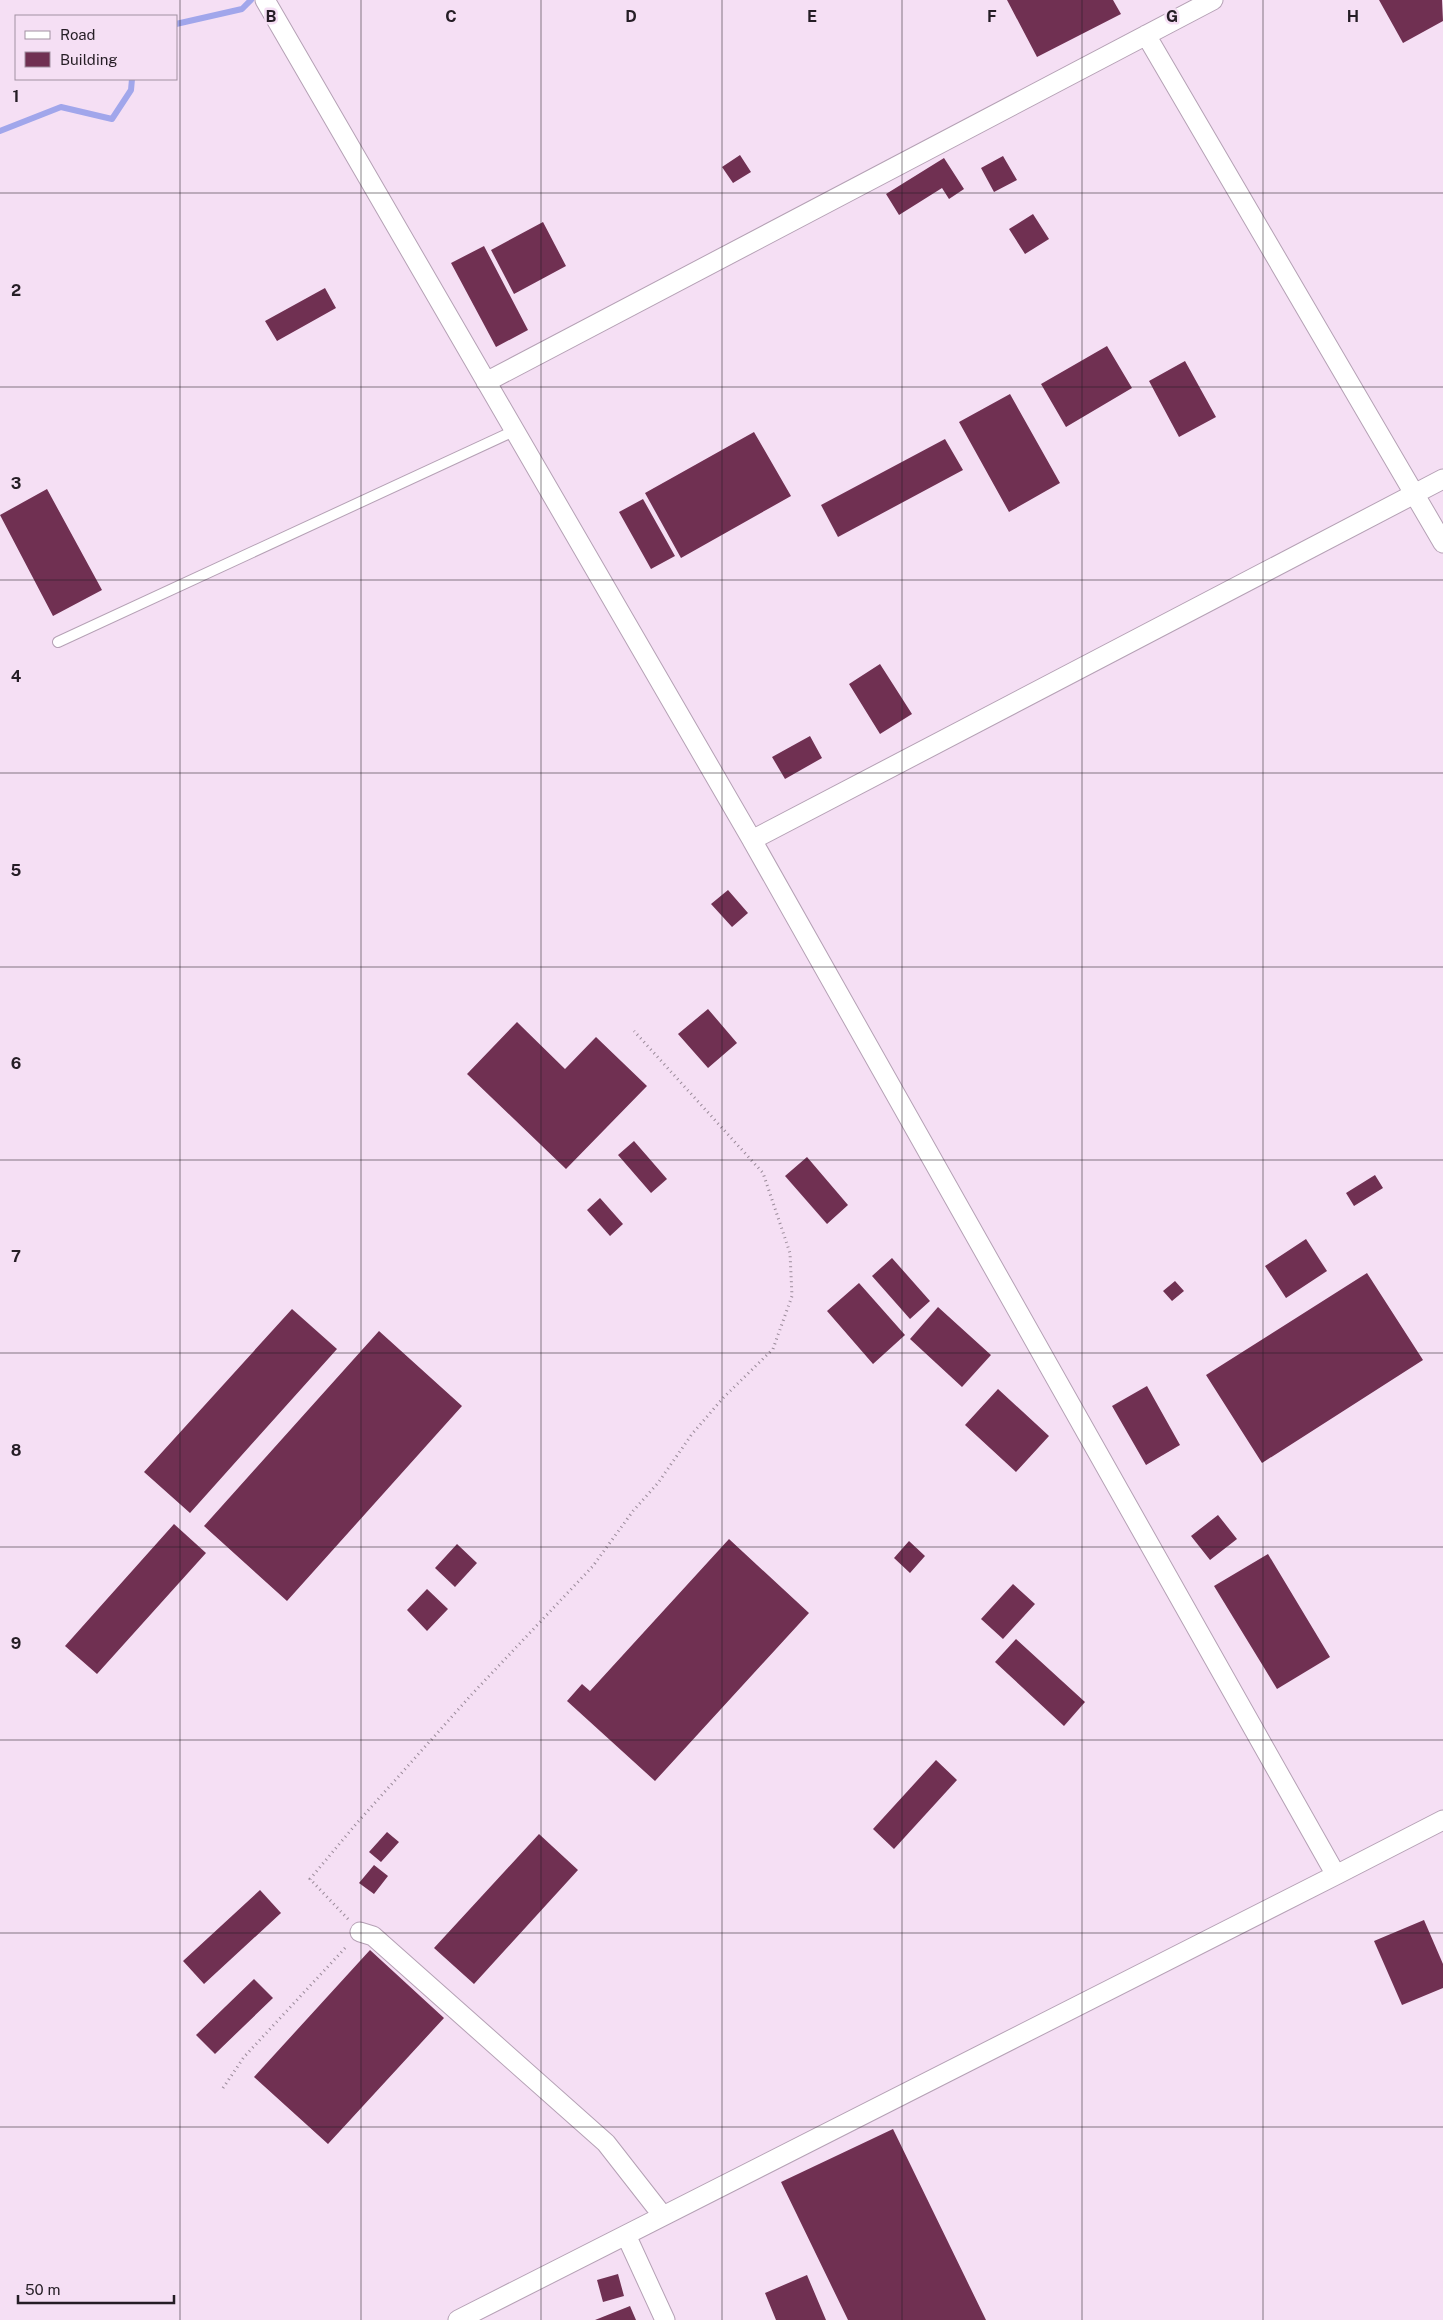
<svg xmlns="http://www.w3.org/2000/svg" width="1443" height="2320" viewBox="0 0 1443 2320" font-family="'Public Sans',sans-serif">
<rect width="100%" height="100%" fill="#f5dff4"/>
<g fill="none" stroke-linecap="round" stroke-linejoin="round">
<path stroke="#a1a6eb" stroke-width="6" d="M176,24l66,-15 9,-9
M0,131l61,-24 51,12 19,-29 1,-11"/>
</g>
<path fill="#703052" d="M1007,0h106l8,14 -84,43z
M1379,0h63l1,21 -40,22z
M740,155l11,17 -18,11 -11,-16z
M1003,156l14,24 -23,12 -13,-24z
M944,158l20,31 -15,10 -7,-11 -43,27 -13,-21z
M1033,214l16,25 -24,15 -16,-25z
M543,222l23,44 -52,28 -23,-44z
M484,246l44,84 -32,17 -45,-84z
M325,288l11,20 -59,33 -12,-20z
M1107,346l25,42 -66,39 -25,-43z
M1185,361l31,56 -37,20 -30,-56z
M1010,394l50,89 -51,29 -50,-90z
M754,432l37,64 -110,62 -36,-65z
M945,439l18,31 -125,67 -17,-32z
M47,489l55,101 -49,26 -53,-101z
M643,499l32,57 -24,13 -32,-57z
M880,664l32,50 -32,20 -31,-50z
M810,736l12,22 -37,21 -13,-22z
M728,890l20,23 -16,14 -21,-23z
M708,1009l29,34 -29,25 -30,-34z
M517,1022l48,47 31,-32 51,49 -81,83 -99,-95z
M634,1141l33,38 -16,14 -33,-38z
M807,1157l41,48 -21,19 -42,-48z
M1375,1175l8,13 -29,18 -8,-13z
M600,1198l23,26 -13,12 -23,-26z
M1306,1239l21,32 -41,27 -21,-32z
M892,1258l38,43 -20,18 -38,-43z
M1367,1273l56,87 -161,103 -56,-88z
M1175,1281l9,10 -12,10 -9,-10z
M859,1283l46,52 -32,29 -46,-53z
M938,1307l53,48 -29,32 -52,-48z
M292,1309l45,40 -147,164 -46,-41z
M379,1331l83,75 -175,195 -83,-75z
M1147,1386l33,59 -34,20 -34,-59z
M998,1389l51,47 -33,36 -51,-47z
M1218,1515l19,24 -27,21 -19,-24z
M174,1524l32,29 -109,121 -32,-28z
M729,1539l80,74 -154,168 -88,-80 15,-17 8,7z
M909,1541l16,15 -15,17 -16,-15z
M457,1544l20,19 -22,24 -20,-19z
M1268,1554l62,103 -53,32 -63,-103z
M1013,1584l22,20 -32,35 -22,-20z
M427,1589l21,20 -21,22 -20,-21z
M1016,1639l69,63 -21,24 -69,-64z
M936,1760l21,20 -63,69 -21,-20z
M387,1832l12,10 -18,20 -12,-10z
M539,1834l39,36 -104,114 -40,-36z
M374,1865l14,11 -14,18 -15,-11z
M260,1890l21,23 -77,71 -21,-23z
M1424,1920l19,44v24l-41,17 -28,-64z
M370,1950l74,68 -116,126 -74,-67z
M254,1979l19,19 -58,56 -19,-19z
M893,2129l93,191h-138l-67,-138z
M618,2274l6,22 -21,6 -6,-22z
M807,2275l19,45h-50l-11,-27z
M630,2306l6,14h-41z"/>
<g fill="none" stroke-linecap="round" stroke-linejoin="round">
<g stroke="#b5a1b5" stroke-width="12">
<path id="lane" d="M58,642l456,-211"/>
</g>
<g stroke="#b5a1b5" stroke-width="21">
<path id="street" d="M265,0l487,840
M1146,35l297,508
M486,382l727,-382
M1336,1875l107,-55
M360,1932l13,4 233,207 57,73
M626,2235l39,85
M458,2320l878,-445 -584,-1035 691,-361"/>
</g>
<path stroke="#9a8a99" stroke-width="3" stroke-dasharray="1 4" stroke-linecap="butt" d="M348,1919l-38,-40 46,-55 117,-131 120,-127 40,-55 25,-28 34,-49 32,-37 49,-48 19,-53 -2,-43 -27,-80 -129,-142
M223,2088l21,-31 103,-111"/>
<use href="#lane" stroke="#fff" stroke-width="10"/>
<use href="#street" stroke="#fff" stroke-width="19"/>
</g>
<path fill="none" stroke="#251d25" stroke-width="1" stroke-opacity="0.55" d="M180,0v2320M361,0v2320M541,0v2320M722,0v2320M902,0v2320M1082,0v2320M1263,0v2320M0,193h1443M0,387h1443M0,580h1443M0,773h1443M0,967h1443M0,1160h1443M0,1353h1443M0,1547h1443M0,1740h1443M0,1933h1443M0,2127h1443"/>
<g font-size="16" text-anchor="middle" font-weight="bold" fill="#251d25" stroke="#f5dff4" stroke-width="5" stroke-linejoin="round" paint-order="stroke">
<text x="271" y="22">B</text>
<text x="451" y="22">C</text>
<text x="631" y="22">D</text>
<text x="812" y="22">E</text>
<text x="992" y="22">F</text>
<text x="1172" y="22">G</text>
<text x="1353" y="22">H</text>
<text x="16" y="102">1</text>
<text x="16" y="296">2</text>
<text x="16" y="489">3</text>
<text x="16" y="682">4</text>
<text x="16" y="876">5</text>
<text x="16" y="1069">6</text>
<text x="16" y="1262">7</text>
<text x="16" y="1456">8</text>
<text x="16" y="1649">9</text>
</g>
<rect x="15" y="15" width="162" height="65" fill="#f5dff4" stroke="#a291a1"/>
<rect x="25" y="31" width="25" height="8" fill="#ffffff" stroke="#a291a1"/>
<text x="60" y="40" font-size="15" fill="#251d25">Road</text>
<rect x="25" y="52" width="25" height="15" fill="#703052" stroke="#a291a1"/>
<text x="60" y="65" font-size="15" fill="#251d25">Building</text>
<path d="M18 2295v8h156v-8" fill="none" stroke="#251d25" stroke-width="2.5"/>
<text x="25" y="2295" font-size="15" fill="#251d25" stroke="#f5dff4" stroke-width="4" paint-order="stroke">50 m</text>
</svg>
